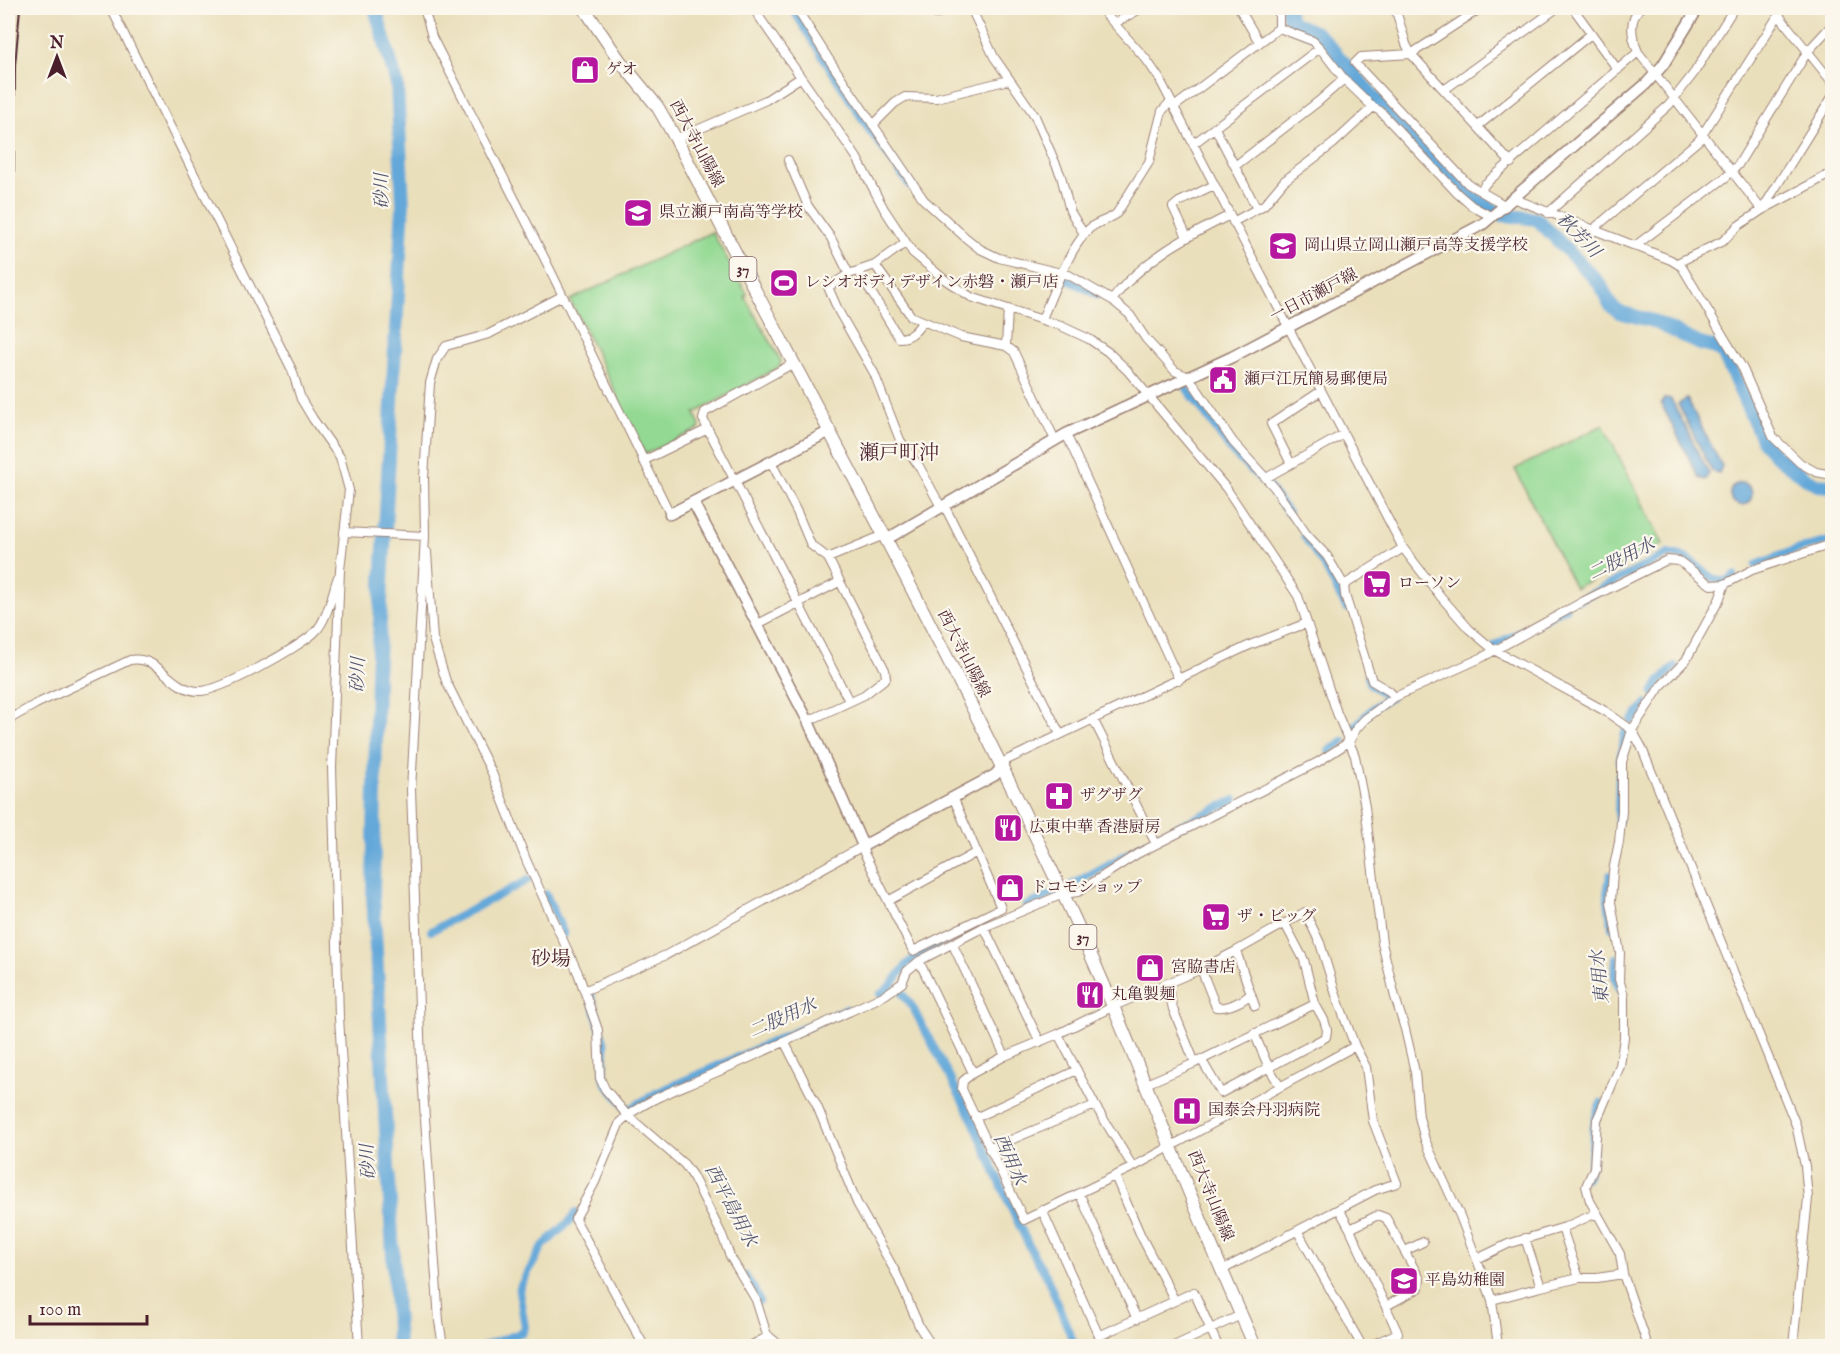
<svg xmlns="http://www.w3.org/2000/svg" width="1840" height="1354" viewBox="0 0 1840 1354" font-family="'IM FELL English','Noto Serif JP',serif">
<rect width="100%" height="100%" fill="#fbf7ec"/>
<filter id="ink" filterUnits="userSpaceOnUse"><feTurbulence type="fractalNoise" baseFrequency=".0167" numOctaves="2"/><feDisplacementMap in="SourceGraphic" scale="12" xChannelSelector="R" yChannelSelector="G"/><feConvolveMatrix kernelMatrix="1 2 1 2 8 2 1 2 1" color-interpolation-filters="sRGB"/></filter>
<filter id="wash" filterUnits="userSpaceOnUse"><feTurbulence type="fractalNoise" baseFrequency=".008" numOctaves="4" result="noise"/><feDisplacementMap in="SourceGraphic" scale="24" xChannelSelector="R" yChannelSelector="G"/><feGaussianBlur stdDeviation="1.35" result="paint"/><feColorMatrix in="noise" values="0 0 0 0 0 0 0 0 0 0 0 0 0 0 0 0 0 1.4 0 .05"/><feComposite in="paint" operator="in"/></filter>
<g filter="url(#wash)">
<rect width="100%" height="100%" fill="#eadfbb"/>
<path fill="#93d993" stroke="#6e7c5f" stroke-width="1.5" d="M712,232l35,62 -2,3c12,23 25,42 36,64l-2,6 -84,46 5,13 -1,3 -54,25 -26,-50 -1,-7 -48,-97z
M1603,425l60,119 -88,44 -60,-119z"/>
<path fill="#64a8d9" stroke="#576482" stroke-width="1.5" d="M1665,398l6,1 38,74 -3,7 -7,-2 -38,-75z
M1687,399l35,67 -3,7 -7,-2 -34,-67z
M1730 494a11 11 0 1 1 22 0a11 11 0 1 1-22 0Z"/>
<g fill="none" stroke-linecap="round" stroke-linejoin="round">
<path stroke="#64a8d9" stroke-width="8" d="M792,8l78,123 41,56
M1064,278l34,17
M1185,386l47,66 37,35 19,26
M1304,536l22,33 20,39
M1756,565l36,-14 40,-11
M1579,600l89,-46c28,-1 37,29 57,27 3,-1 6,-3 9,-5
M1495,645l70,-37
M1368,677l1,6 21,15
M1653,693l6,-11 16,-16
M1632,721l14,-17
M1351,730l23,-23 13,-8
M1329,751l14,-10
M1620,761l5,-29
M1618,821l1,-47
M1159,835l76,-35
M1610,875l-3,19 5,34
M1068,887l80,-45
M546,894l18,40
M1026,906l30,-14
M431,931l97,-51
M1616,958l-1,20 4,11
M901,992l11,14 61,115 38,87 21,44 14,23 29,71
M880,994c14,-7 19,-24 32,-34 17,-13 39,-21 59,-30
M591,995l14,50 -1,29 2,9 22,27 28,-17 190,-84
M1587,1178c9,-25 1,-50 14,-75
M745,1276l9,13 5,12
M484,1346l39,-14 2,-5 -6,-36 2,-6 22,-39 29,-27 4,-7"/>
<path stroke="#64a8d9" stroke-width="14" d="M375,8l22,76 6,120 -26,471 -4,221 25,450
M1288,8l1,9 4,6 23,10 10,9 25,29 58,65 57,57 36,22 35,4 63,65 11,22 8,6 34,9 47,23 16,4 7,5 41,90 12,13 31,23 11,6 14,1"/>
</g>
</g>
<g filter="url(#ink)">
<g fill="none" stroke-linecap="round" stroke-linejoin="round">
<g stroke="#9a7f73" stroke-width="10">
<path id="street" d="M111,8l181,362 9,29 12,20 27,38 9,33 -9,80 -8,197 7,250 20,329
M424,8l8,29 101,198 137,279
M753,8l104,150 27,51 29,44 31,26 27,18 90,29 28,13 19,13 19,18 99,118 72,108 39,117 18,43 10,51 17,136 13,54 10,32 10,43 4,45 6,23 35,76 24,62 8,22 6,46
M796,8l32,50 96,142 42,38 14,11 19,9 70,17 43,25 18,15 16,24 29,32 14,6 44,65 41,45 33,48 20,21 17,29 1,10 27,86 17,10 6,6
M909,8h1
M926,8l3,4 7,2 11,-6
M971,8l23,49 41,59 26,60 9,35 14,23
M1100,8l46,51 13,19 244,470 38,49 28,32 25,21 111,61 27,19 9,16 155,379 9,41 3,32 -15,148
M1239,8l20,34
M1400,8l-3,6 9,30 5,10 100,109
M1481,8l-70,46 -50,3 -6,6 113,121 38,22
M1573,8l45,62
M1640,8c-12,12 -8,30 -2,44l124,158
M1773,8l59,74
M1115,23l27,-15
M1279,28v-20
M1444,90l113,-82
M1174,107l105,-79
M1373,107l7,4 78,83 14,12 20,11
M873,125l22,-22 10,-6 31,1 73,-18
M1478,126l113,-92
M1215,128l42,81
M676,139l90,-39 34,-22
M1193,144l127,-96
M788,160l20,46 23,32 18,36
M1235,166l84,-65 25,-22
M1481,191l4,-7 153,-132
M1515,199l156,61 11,7 61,102 30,68 27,26 16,9 16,3
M1763,208l69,-111
M1548,213l121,-108 25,-32 40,-65
M1233,222l31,-17 20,-24 49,-37 40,-37 -29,-28 -24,-31 -7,-7 -34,-13
M1594,231l3,-5 102,-86 84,-132
M1187,237l-14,-30 6,-5 35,-17
M905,243l-30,22 -26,9 -21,13 11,25 35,61 26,67 19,26 22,41
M1636,247l3,-4 87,-66 12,-12 70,-114 24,-26
M1677,263l46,-22 15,-15 24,-16 70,-37
M875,265l36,51 50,21 45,9 8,6 41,88
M859,272l40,66c10,0 18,-7 23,-16
M1112,300c30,-40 74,-63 118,-85
M1042,319c11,-26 27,-70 47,-90 8,-8 20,-8 28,-16l32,-51 13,-51 9,-10
M1006,346l2,-37
M708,429l141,272
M1066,434l113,246
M643,461l65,-32 -5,-10 2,-7 87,-48
M771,462l26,50 14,33 17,13 57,112 1,8 -22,17 -56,26
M1291,464l-20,-40 50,-33
M1266,478l78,-44
M944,505l116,229
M344,532l81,4
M427,552l6,87 13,42 46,92 35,89 51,111 20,57 2,48 5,11 22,26 57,49 8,11 30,60 8,21 26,44 11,35 14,11
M828,558l56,-23
M1344,585l59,-37
M758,624l81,-42
M1093,719l63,125
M8,720l28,-16 94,-44c30,-5 39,29 68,31 20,2 102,-44 117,-59 13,-13 17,-39 23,-55
M1002,767l5,-7 243,-115 57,-22
M888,901l89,-49
M984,927l56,115
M953,945l52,111
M1236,951l19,55
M919,961l54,112
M1201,969l15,38c11,2 27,-6 35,-13
M1167,983l6,26 22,54
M584,991l82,-36 197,-109 1,7 49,98 88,-43 -48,-111
M1254,1033l15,35 11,18
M1058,1034l37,71 38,62
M784,1041l33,65 40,97 39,70 24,55 12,18
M1201,1059l20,34 105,-56 1,-7 -3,-10 -9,-16 -11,-44 -19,-36
M1146,1084l49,-21 120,-59
M975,1118l102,-48
M989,1149l106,-44
M1115,1176l26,60 33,63
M1079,1193l58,126
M1339,1209l11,20 48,104 -29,13
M1042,1210l57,126 95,-44 24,54
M1597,1213l23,41 3,20 25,72
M1562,1228l17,50h18l26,-4
M1350,1229l28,-14 8,3 34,61 -1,9 -33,18
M1298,1232l64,114
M1525,1238l16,49 38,-9
M1405,1251l18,-9
M1477,1259l31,-15 57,-17 32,-14 -7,-12 -4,-15 8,-18 3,-48 23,-54 4,-29v-41l-5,-17 1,-26 -9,-51 2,-31 6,-29 3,-31v-49l10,-32 28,-43 26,-27 33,-60 6,-16
M1222,1270l153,-80 22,-7 -24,-62 -7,-54 -11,-21 -18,-48 -17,-55 -15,-31 -69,39 -35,18 -87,37 -56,28 -53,22 -32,17 -10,8 -1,8 5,11 57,120 109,-53 222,-121
M1492,1300l49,-13
M443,1346l-4,-25 -18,-260 -10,-271 14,-254 -1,-58 6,-95 7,-24 9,-13 43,-12 73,-38
M644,1346l-69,-127 20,-37 25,-60c25,-23 59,-33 90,-47 59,-25 117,-53 175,-80l17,-12 5,-12 12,-10 65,-34 79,-33 15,-2 59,-38 181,-92 31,-20 7,-13 9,-10 30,-22 86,-39 103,-57 83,-41 12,1 32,24 14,-1 27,-14 80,-26
M750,1346l19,-10
M1174,1346l67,-31"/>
</g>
<g stroke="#9a7f73" stroke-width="13">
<path id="secondary" d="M693,502l115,219 55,125 132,-71 7,-8
M670,514l158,-82
M887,539l179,-105 166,-77 251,-133 163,-140 17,-19 35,-57"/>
</g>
<g stroke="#9a7f73" stroke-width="14">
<path id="primary" d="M584,8l36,53 37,45 19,33c130,251 267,499 387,755 70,148 124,303 192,452"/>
</g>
<use href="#street" stroke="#fff" stroke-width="8"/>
<use href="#secondary" stroke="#fff" stroke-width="10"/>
<use href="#primary" stroke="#fff" stroke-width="12"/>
<path stroke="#4a1f2b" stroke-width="2" d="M8,674l7,-608 5,-58"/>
</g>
</g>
<defs>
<g id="shop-square" transform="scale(1.5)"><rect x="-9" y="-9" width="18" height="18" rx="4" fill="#b5179e" stroke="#fbf7ec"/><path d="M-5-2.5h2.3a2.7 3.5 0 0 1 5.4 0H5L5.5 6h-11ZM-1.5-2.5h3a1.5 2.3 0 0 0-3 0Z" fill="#fff"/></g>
<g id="school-square" transform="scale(1.5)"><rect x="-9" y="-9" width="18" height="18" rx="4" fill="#b5179e" stroke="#fbf7ec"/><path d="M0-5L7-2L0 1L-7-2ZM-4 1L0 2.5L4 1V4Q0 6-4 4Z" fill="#fff"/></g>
<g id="stadium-square" transform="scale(1.5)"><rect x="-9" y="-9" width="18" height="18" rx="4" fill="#b5179e" stroke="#fbf7ec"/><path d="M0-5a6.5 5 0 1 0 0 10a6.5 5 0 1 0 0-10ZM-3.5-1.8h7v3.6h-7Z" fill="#fff"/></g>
<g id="civic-square" transform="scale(1.5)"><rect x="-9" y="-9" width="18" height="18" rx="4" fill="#b5179e" stroke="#fbf7ec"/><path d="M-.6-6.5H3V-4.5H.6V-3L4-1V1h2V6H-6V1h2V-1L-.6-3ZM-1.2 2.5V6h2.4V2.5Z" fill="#fff"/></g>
<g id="supermarket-square" transform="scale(1.5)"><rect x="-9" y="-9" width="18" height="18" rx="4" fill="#b5179e" stroke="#fbf7ec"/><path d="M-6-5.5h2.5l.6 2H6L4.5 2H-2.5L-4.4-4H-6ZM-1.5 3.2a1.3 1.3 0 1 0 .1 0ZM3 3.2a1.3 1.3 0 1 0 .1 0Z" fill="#fff"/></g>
<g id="pharmacy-square" transform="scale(1.5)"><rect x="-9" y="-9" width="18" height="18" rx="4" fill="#b5179e" stroke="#fbf7ec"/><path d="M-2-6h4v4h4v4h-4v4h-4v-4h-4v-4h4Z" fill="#fff"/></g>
<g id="restaurant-square" transform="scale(1.5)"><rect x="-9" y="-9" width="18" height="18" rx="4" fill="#b5179e" stroke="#fbf7ec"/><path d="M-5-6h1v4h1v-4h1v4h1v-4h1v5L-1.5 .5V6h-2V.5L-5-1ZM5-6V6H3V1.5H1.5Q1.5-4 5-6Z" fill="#fff"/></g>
<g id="hospital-square" transform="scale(1.5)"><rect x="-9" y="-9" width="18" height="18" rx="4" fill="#b5179e" stroke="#fbf7ec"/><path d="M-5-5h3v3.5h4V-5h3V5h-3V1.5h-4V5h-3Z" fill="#fff"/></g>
</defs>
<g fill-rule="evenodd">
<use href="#shop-square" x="585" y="70"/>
<use href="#school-square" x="638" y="213"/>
<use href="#school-square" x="1283" y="246"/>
<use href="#stadium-square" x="784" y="283"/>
<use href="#civic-square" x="1223" y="380"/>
<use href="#supermarket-square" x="1377" y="584"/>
<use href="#pharmacy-square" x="1059" y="796"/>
<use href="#restaurant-square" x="1008" y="828"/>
<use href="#shop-square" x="1010" y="888"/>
<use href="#supermarket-square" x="1216" y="917"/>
<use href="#shop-square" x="1150" y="968"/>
<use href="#restaurant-square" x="1090" y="995"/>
<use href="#hospital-square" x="1187" y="1111"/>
<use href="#school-square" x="1404" y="1281"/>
</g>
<g text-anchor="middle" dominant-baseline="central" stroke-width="4.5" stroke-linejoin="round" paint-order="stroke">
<g fill="#fbf7ec" stroke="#7f6065" stroke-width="1.5">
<rect x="729.5" y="257" width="27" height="24" rx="4.5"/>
<rect x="1069.5" y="925" width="27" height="24" rx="4.5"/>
</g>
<g font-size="15" font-weight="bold" fill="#4a1f2b">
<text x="743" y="269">37</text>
<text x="1083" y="937">37</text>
</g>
<g font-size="16" fill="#4a1f2b" stroke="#fbf7ec" text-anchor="start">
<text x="606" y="70">ゲオ</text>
<text x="659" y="213">県立瀬戸南高等学校</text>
<text x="1304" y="246">岡山県立岡山瀬戸高等支援学校</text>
<text x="805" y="283">レシオボディデザイン赤磐・瀬戸店</text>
<text x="1244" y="380">瀬戸江尻簡易郵便局</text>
<text x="1398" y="584">ローソン</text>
<text x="1080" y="796">ザグザグ</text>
<text x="1029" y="828">広東中華 香港厨房</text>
<text x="1031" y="888">ドコモショップ</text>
<text x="1237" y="917">ザ・ビッグ</text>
<text x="1171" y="968">宮脇書店</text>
<text x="1111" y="995">丸亀製麺</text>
<text x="1208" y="1111">国泰会丹羽病院</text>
<text x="1425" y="1281">平島幼稚園</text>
</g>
<g font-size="16" fill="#4a1f2b" stroke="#fbf7ec">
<text transform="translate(696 144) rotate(62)">西大寺山陽線</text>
<text transform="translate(1314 296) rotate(-28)">一日市瀬戸線</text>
<text transform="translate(963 654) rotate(63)">西大寺山陽線</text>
<text transform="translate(1210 1196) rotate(68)">西大寺山陽線</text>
</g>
<g font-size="18" font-style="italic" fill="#545671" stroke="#fbf7ec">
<text transform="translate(383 191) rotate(-91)">砂川</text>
<text transform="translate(1578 236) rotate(46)">秋芳川</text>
<text transform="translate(1622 560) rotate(-27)">二股用水</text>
<text transform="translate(359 675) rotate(-88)">砂川</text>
<text transform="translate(1601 977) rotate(-96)">東用水</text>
<text transform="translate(783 1019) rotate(-24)">二股用水</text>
<text transform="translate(1009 1160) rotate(66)">西用水</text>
<text transform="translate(369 1162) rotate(-93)">砂川</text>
<text transform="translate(730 1206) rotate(62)">西平島用水</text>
</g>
<g font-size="20" fill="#4a1f2b" stroke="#fbf7ec">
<text x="899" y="453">瀬戸町沖</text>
<text x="551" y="959">砂場</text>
</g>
</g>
<rect width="1840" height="1354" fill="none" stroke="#fbf7ec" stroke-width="30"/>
<g transform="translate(57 57)" stroke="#fbf7ec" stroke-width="4.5" paint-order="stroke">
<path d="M0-4.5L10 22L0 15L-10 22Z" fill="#4a1f2b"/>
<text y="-9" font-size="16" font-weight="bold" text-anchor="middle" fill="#4a1f2b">N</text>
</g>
<path d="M30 1315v9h117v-9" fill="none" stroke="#4a1f2b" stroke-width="3"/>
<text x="39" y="1315" font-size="18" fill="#4a1f2b" stroke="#fbf7ec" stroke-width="4.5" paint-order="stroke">100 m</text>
</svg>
